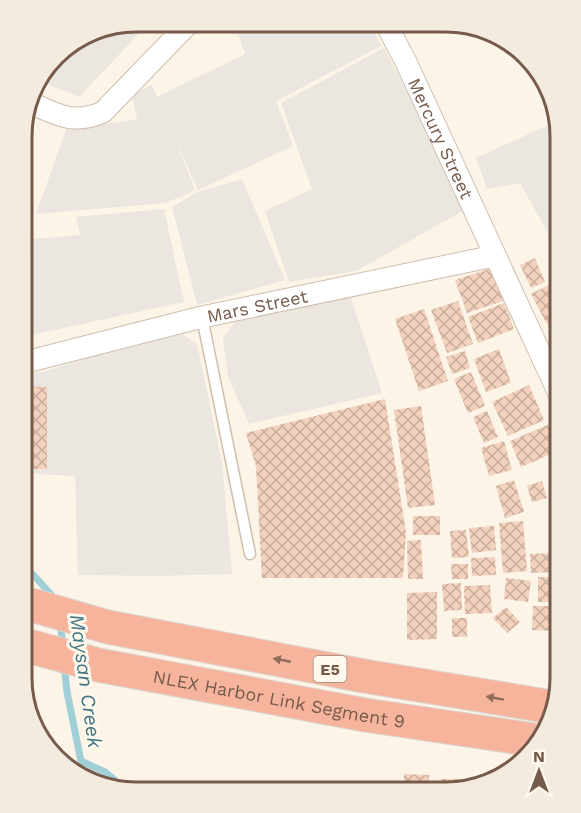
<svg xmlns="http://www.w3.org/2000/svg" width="581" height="813" viewBox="0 0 581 813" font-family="'Work Sans',sans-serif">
<defs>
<pattern id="building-cross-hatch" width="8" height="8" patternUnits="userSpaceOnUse" patternTransform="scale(1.5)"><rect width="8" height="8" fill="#f2d2bd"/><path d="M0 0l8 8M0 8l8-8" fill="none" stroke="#c9ad9c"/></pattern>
</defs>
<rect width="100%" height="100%" fill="#fcf4e6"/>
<path fill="#ece6e0" d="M134,21l13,4 -68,72 -37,-15 18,-33z
M234,21l135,1 12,24 -105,55 17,45 -95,44 -23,-51 20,51 -29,13 -130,11 30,-84 71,-11 -5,-25 20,-9 5,12 88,-43z
M384,48l86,159 -114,64 -67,11 -24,-71 47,-22 -31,-86z
M557,121l3,14v113l-3,1 -37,-66 -33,6 -11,-31z
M242,179l43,101 -88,25 -25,-98 25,-15z
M164,209l20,93 -162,35v-97l58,-5 -4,-18z
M348,289l34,104 -133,31 -21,-47 -5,-39 17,-23z
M177,331l20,13 25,119 10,111 -76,2 -78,-1 -3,-99 -54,-3 1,-100 20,-1z"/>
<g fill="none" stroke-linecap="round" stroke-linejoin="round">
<path stroke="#a0cfd8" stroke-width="7" d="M21,568l8,2 27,30
M60,622l3,25
M64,664l3,28 14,69 24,11 23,19"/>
</g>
<path fill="url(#building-cross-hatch)" d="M535,258l10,24 -14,6 -11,-23z
M492,268l11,33 -36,12 -12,-33z
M560,279v46l-10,5 -19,-36z
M458,301l15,43 -26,9 -16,-43z
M504,303l10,26 -36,14 -10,-26z
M424,309l24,72 -29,10 -24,-72z
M499,349l12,34 -25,9 -12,-33z
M465,351l5,17 -18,6 -6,-17z
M471,372l14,34 -17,7 -14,-34z
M529,385l15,35 -36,16 -16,-34z
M22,386l25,1v82h-26z
M385,399l21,133 -3,46h-141l-6,-112 -10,-33z
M421,406l14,99 -27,3 -14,-98z
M487,411l11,26 -14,6 -11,-26z
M550,424l10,26 -39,17 -11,-26z
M504,441l8,29 -23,6 -8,-28z
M514,480l10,32 -19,6 -9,-32z
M542,481l5,17 -15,4 -5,-16z
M551,508l9,1v16l-11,-1z
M413,516h27v19h-27z
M523,521l4,50 -24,2 -4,-50z
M494,526l2,24 -24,3 -3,-25z
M560,529v20l-9,1 -2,-19z
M466,530l3,27 -17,1 -2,-27z
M421,540l2,39h-15l-1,-38z
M554,553v19l-23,1 -1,-19z
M495,557l1,18 -24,1 -1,-18z
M451,564h17v15h-16z
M538,577h19v25h-19z
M506,578l25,3 -3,21 -24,-3z
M461,583l1,27 -18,1 -2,-27z
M490,585l2,28 -27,1 -1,-28z
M437,592v47l-30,1v-47z
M533,606h23l-1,25 -23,-1z
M506,607l14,15 -13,11 -14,-15z
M452,618h15v19h-15z
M404,774l25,1v17h-25z
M441,779h21v9l-21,4z"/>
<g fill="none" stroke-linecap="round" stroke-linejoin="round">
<g stroke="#d0beae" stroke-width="13">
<path id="lane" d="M202,317l48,237"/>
</g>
<g stroke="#d0beae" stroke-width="23">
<g id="street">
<path id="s1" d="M385,22l21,40 154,334"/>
<path d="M31,103c26,12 43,22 72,9l88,-91"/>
<path id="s2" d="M22,363l180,-46 292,-61"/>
</g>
</g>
<g stroke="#dbd4d0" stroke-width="35">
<g id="highway">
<path d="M21,602l87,25 256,49 188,31"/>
<path id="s3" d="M21,644l77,21 267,50 176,26"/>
</g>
</g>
<use href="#lane" stroke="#fff" stroke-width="10"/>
<use href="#street" stroke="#fff" stroke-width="21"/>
<use href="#highway" stroke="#f6b49d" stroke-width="33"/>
</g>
<defs><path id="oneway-solid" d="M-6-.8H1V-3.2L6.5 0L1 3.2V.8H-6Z" transform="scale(1.5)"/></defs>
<g fill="#906c5b">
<use href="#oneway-solid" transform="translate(282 660) rotate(-169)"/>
<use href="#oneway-solid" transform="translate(495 698) rotate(-170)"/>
</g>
<g text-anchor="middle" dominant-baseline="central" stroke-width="6" stroke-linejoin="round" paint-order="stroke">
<rect fill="#fff8ec" stroke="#9f897b" stroke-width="1.5" x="313.5" y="656" width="33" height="26" rx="4.5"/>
<g font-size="16" font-weight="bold" fill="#765a4a">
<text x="330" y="669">E5</text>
</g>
<g font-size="18" fill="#765a4a" stroke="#fff8ec">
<text stroke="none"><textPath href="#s1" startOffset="129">Mercury Street</textPath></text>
<text stroke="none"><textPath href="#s2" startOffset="242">Mars Street</textPath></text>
<text stroke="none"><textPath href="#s3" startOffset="264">NLEX Harbor Link Segment 9</textPath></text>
</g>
<g font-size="20" font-style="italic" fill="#417782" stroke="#fff8ec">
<text transform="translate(86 681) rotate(82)">Maysan Creek</text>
</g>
</g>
<path d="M0 0H581V813H0ZM136 32H446A104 104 0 0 1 550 136V678A104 104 0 0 1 446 782H136A104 104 0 0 1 32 678V136A104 104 0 0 1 136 32Z" fill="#f4ebdf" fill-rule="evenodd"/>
<path fill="none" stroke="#765a4a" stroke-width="3" d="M136 32H446A104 104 0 0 1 550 136V678A104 104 0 0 1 446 782H136A104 104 0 0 1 32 678V136A104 104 0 0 1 136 32Z"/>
<g transform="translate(539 771)" stroke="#fff8ec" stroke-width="4.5" paint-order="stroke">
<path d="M0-4.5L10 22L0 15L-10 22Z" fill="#765a4a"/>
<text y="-9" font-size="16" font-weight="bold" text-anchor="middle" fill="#765a4a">N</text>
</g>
</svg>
